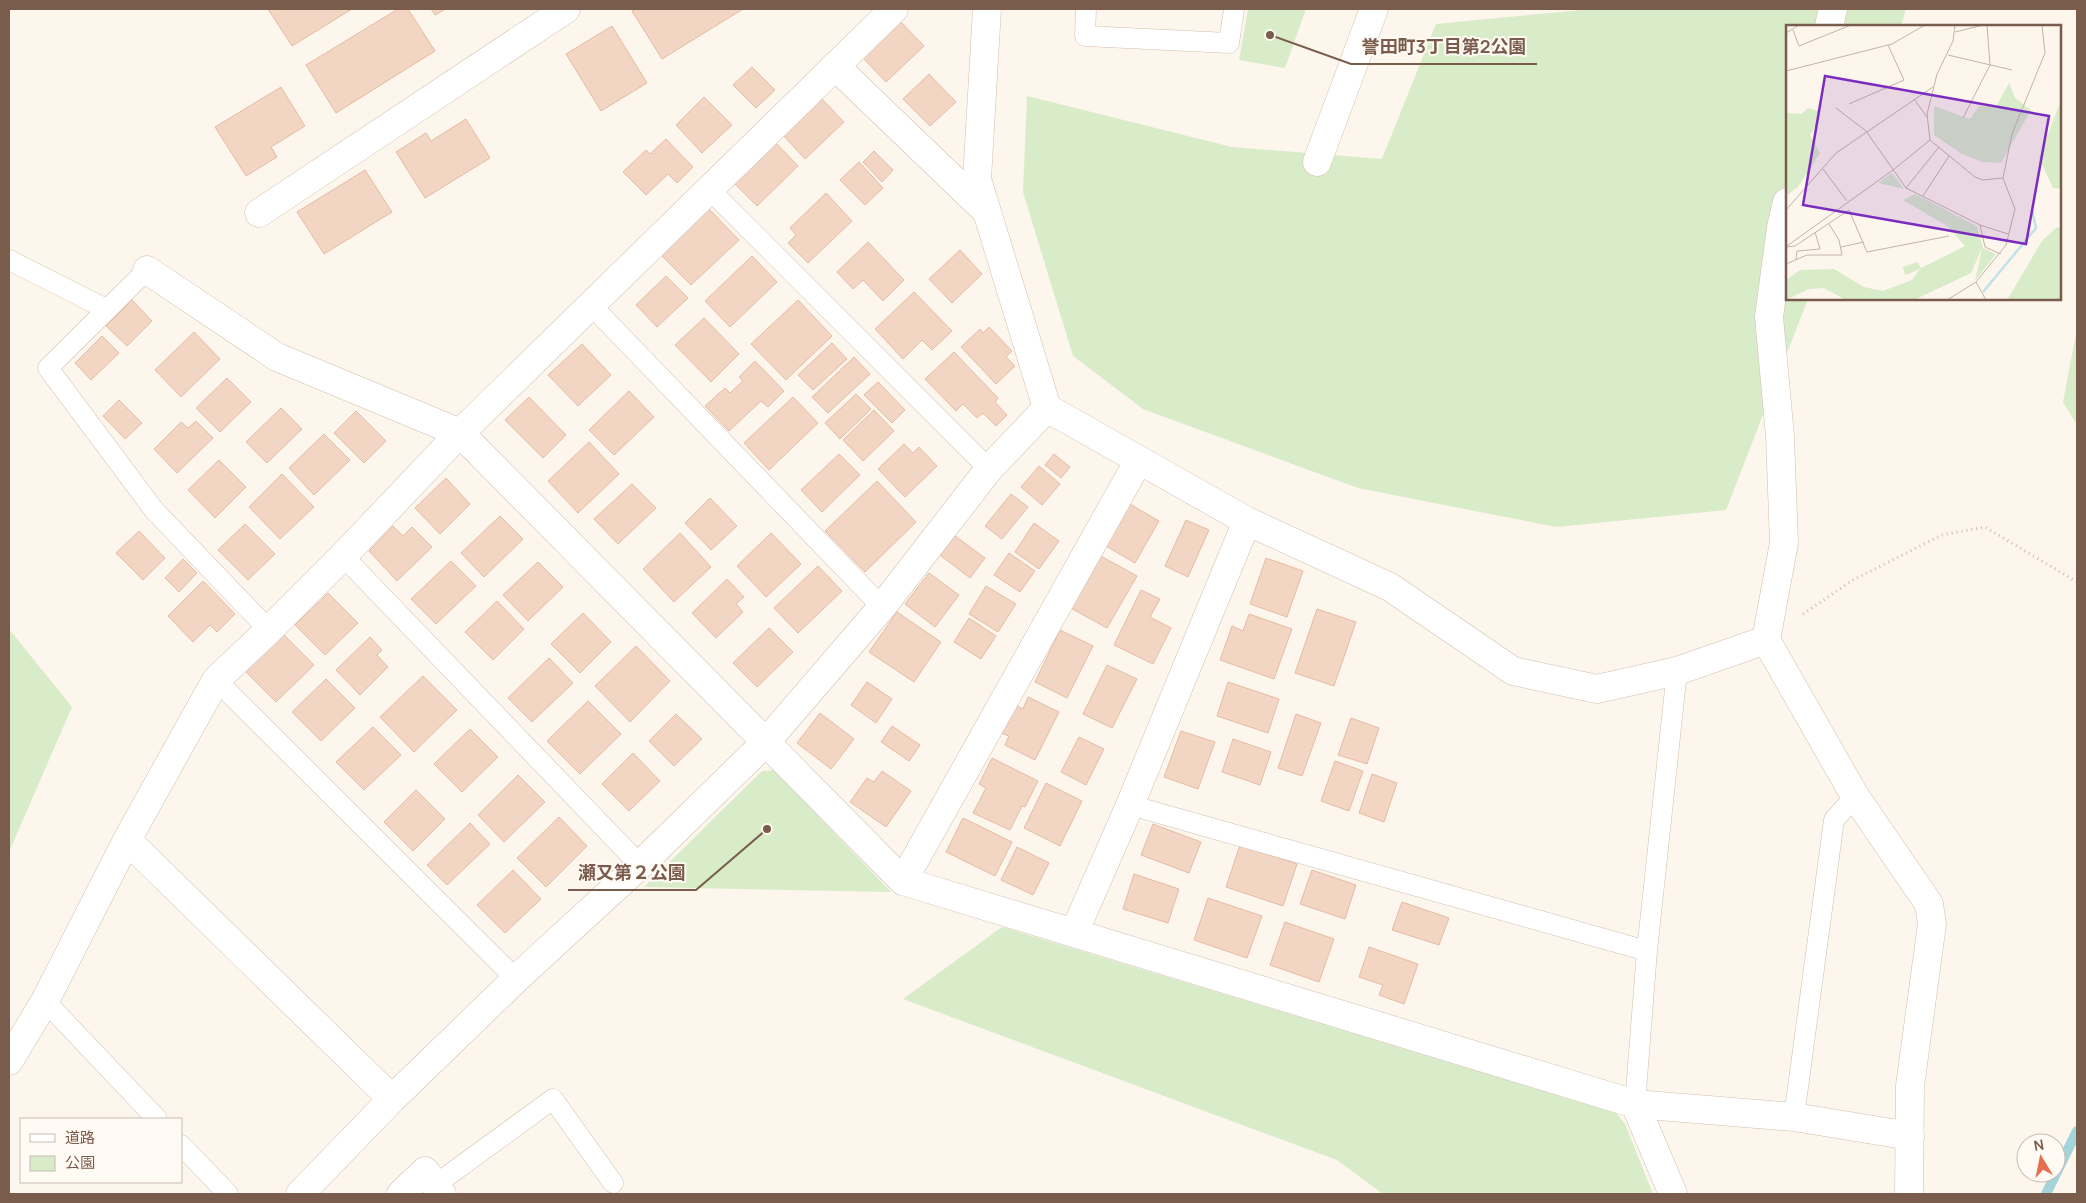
<svg xmlns="http://www.w3.org/2000/svg" width="2086" height="1203" viewBox="0 0 2086 1203" font-family="Manrope,'Noto Sans JP',sans-serif">
<rect width="100%" height="100%" fill="#fdf6ec"/>
<path fill="#d8ecc9" d="M1248,9h58l-21,59 -46,-8z
M1591,9h315l-5,17h-114v273h21l-82,211 -170,17 -198,-39 -215,-79 -70,-53 -50,-164 4,-96 205,51 150,12 54,-135z
M2077,328v97l-14,-23z
M9,629l63,78 -63,145z
M774,770l117,122 -247,-5 118,-116z
M1002,927l614,186 9,11 28,70h-270l-46,-34 -434,-161z"/>
<g fill="none" stroke-linecap="round" stroke-linejoin="round">
<path stroke="#a5d3da" stroke-width="10" d="M2046,1194l31,-63"/>
</g>
<path fill="#f3d5c3" stroke="#e6bba3" d="M268,9h84l-60,37z
M398,9h10l27,42 -99,62 -30,-48z
M431,9h15l-11,6z
M636,9h107l-81,50 -30,-48z
M900,21l24,25 -38,36 -24,-25z
M612,26l35,57 -46,28 -35,-57z
M752,67l23,23 -19,18 -23,-23z
M929,74l27,28 -26,24 -27,-27z
M281,87l24,39 -34,21 6,10 -31,19 -31,-49z
M704,97l28,28 -30,28 -26,-28z
M821,98l23,24 -39,37 -22,-24z
M466,119l24,39 -65,40 -29,-46 30,-19 5,8z
M666,139l27,28 -16,16 -9,-9 -22,21 -23,-23 23,-22 4,4z
M775,142l23,24 -41,40 -24,-24z
M874,151l19,19 -11,12 -19,-20z
M859,162l24,26 -18,17 -25,-25z
M365,170l27,42 -68,42 -27,-42z
M826,193l26,28 -44,42 -20,-20 8,-8 -6,-7z
M709,209l30,31 -48,45 -30,-30z
M868,242l36,38 -21,21 -20,-21 -10,9 -16,-17z
M960,250l22,24 -30,29 -23,-24z
M752,256l25,26 -47,45 -25,-26z
M666,276l22,22 -31,29 -21,-22z
M914,292l38,39 -20,19 -10,-10 -19,19 -28,-30z
M132,300l20,21 -25,25 -21,-20z
M798,300l34,36 -46,44 -35,-36z
M704,318l35,36 -28,28 -36,-37z
M989,327l23,24 -6,6 9,9 -19,18 -35,-37 19,-18 3,4z
M194,332l26,27 -39,38 -26,-27z
M102,336l17,17 -28,27 -16,-17z
M832,343l15,16 -34,31 -15,-15z
M582,344l29,31 -33,31 -30,-31z
M954,352l44,46 -3,4 12,13 -11,11 -13,-13 -6,5 -14,-14 -7,7 -31,-32z
M854,357l16,17 -42,39 -16,-16z
M755,361l29,30 -16,16 -7,-6 -32,30 -24,-25 20,-18 5,5 13,-12 -4,-4z
M227,378l24,24 -31,30 -24,-24z
M878,382l27,28 -13,13 -28,-28z
M629,391l25,26 -40,38 -25,-25z
M856,394l15,15 -31,30 -15,-16z
M529,397l37,38 -23,23 -38,-38z
M793,397l25,26 -49,47 -25,-27z
M119,400l23,23 -17,16 -22,-23z
M281,408l21,21 -35,34 -21,-21z
M874,410l20,21 -31,30 -20,-21z
M356,411l30,30 -22,22 -30,-30z
M196,421l17,17 -36,35 -23,-24 27,-27 7,6z
M324,434l26,26 -36,35 -25,-27z
M589,442l30,32 -41,39 -30,-32z
M904,444l9,9 6,-6 18,19 -32,31 -27,-28z
M839,454l21,21 -38,37 -21,-22z
M1054,454l16,13 -9,11 -16,-13z
M219,460l27,27 -31,31 -27,-28z
M1039,466l21,18 -18,21 -21,-18z
M282,474l32,33 -34,32 -31,-32z
M446,478l24,26 -30,30 -25,-26z
M877,481l39,41 -51,50 -40,-41z
M632,484l24,24 -38,36 -24,-25z
M1011,494l17,13 -26,32 -17,-13z
M710,498l27,28 -26,24 -26,-27z
M1128,503l31,18 -24,42 -31,-18z
M500,516l23,23 -39,38 -23,-24z
M1186,520l23,10 -21,47 -23,-11z
M1034,523l25,18 -20,28 -24,-17z
M245,524l30,30 -27,26 -30,-30z
M393,526l10,10 9,-9 20,20 -35,34 -28,-30z
M139,531l26,27 -22,22 -27,-27z
M680,533l31,34 -37,35 -31,-33z
M771,533l30,31 -35,33 -29,-31z
M955,536l30,22 -15,20 -30,-23z
M1009,553l26,18 -15,21 -26,-17z
M1097,554l40,22 -30,52 -40,-22z
M1266,558l37,13 -16,46 -37,-13z
M183,559l14,14 -18,19 -14,-14z
M451,561l25,25 -40,38 -25,-25z
M538,562l25,25 -35,34 -25,-26z
M818,566l24,25 -44,42 -24,-25z
M929,573l30,22 -24,32 -30,-23z
M727,579l17,18 -8,7 7,8 -27,26 -24,-25z
M203,581l32,33 -18,18 -7,-7 -17,17 -25,-26z
M986,586l30,18 -18,28 -29,-18z
M1141,590l19,9 -10,18 21,11 -18,36 -39,-19z
M328,593l30,30 -33,32 -30,-30z
M497,601l27,28 -31,31 -28,-28z
M1317,609l39,13 -22,64 -39,-13z
M897,612l44,30 -27,40 -45,-30z
M583,613l28,29 -31,31 -29,-29z
M1249,614l43,15 -18,50 -54,-19 12,-34 11,5z
M969,618l27,18 -15,23 -27,-17z
M769,628l24,24 -36,35 -24,-24z
M1060,630l33,16 -26,52 -32,-16z
M283,634l31,31 -38,37 -31,-31z
M370,637l12,13 -5,5 11,12 -28,28 -24,-25z
M636,646l34,35 -40,41 -35,-36z
M549,658l24,25 -41,39 -24,-24z
M1107,665l30,14 -25,49 -29,-14z
M423,676l34,34 -43,42 -34,-35z
M326,679l29,29 -34,33 -29,-29z
M867,682l25,17 -16,24 -25,-18z
M1228,682l51,17 -11,34 -51,-17z
M1028,697l31,15 -24,48 -30,-15 4,-9 -8,-3 14,-28 8,4z
M588,701l33,33 -41,40 -33,-33z
M820,713l34,26 -23,30 -34,-26z
M676,714l26,25 -28,27 -25,-25z
M1296,714l25,9 -19,53 -24,-8z
M1351,718l28,10 -12,36 -29,-9z
M892,726l28,19 -11,16 -28,-19z
M373,727l28,28 -37,35 -28,-28z
M470,729l28,28 -36,35 -28,-28z
M1181,731l34,11 -17,47 -34,-12z
M1079,737l25,12 -18,36 -25,-13z
M1233,739l38,13 -11,33 -38,-13z
M633,753l27,28 -31,30 -27,-27z
M992,758l46,23 -13,26 -3,-1 -12,24 -37,-17 13,-25 -7,-4z
M1335,761l28,10 -14,40 -28,-10z
M882,771l29,20 -25,36 -36,-25 17,-24 7,4z
M1372,774l25,9 -13,39 -25,-9z
M518,775l27,27 -41,40 -26,-27z
M1046,783l36,18 -22,45 -36,-18z
M416,790l29,29 -32,32 -29,-29z
M559,817l28,29 -41,41 -29,-29z
M963,818l49,24 -17,34 -49,-24z
M470,823l20,21 -43,41 -20,-20z
M1153,824l48,18 -12,31 -48,-18z
M1240,845l57,19 -14,42 -57,-19z
M1017,847l32,16 -16,32 -32,-15z
M513,870l28,29 -36,34 -28,-28z
M1312,870l44,15 -11,34 -45,-15z
M1134,874l45,15 -11,34 -45,-14z
M1208,898l54,18 -15,42 -53,-18z
M1402,902l47,16 -10,27 -47,-15z
M1285,922l49,17 -15,43 -49,-17z
M1369,947l49,17 -14,40 -25,-9 4,-10 -24,-8z"/>
<g fill="none" stroke-linecap="round" stroke-linejoin="round">
<g stroke="#d1beb0" stroke-width="21">
<path id="service" d="M1086,9l-1,27 144,7 5,-34
M709,189l280,280
M9,260l97,49
M147,270l-99,98 106,142 115,120
M591,305l291,302
M343,556l297,309
M216,680l300,299
M1130,805l517,146
M45,1001l112,118
M1635,1104l12,-153 30,-280
M1794,1117l40,-297 21,-24
M181,1145l47,49
M435,1185l118,-86 60,84"/>
</g>
<g stroke="#d1beb0" stroke-width="29">
<path id="minor" d="M987,9l-10,170 70,229 200,113 143,66 123,84 84,18 80,-18 89,-31
M1829,26l4,-17
M835,66l150,144
M1317,162l57,-153
M1787,202l-6,26 -12,89 11,119 4,107 -18,97 89,156 74,108 3,20 -22,162 -1,108
M259,213l307,-204
M147,270l130,87 183,76 443,448 732,223 159,13 116,19
M127,840l265,259
M903,881l236,-421
M1074,933l56,-128 117,-284
M9,1061l36,-60 82,-161 89,-160 53,-50 74,-74 117,-123 434,-424
M1635,1104l38,90
M300,1194l92,-95 124,-120 124,-114 126,-123 116,-135 107,-138 58,-61
M401,1194l24,-23 17,23"/>
</g>
<path stroke="#d9b8a5" stroke-width="3" stroke-dasharray="1 4" stroke-linecap="butt" d="M1803,614l50,-34 89,-45 43,-8 92,55"/>
<use href="#service" stroke="#fff" stroke-width="20"/>
<use href="#minor" stroke="#fff" stroke-width="28"/>
</g>
<g transform="translate(1786 25)">
<rect width="275" height="275" fill="#fdf6ec"/>
<path d="M223,58l6,15 16,12 -30,53 -19,-1 -20,-8 -28,-19v-29l36,13 9,-13 17,1zM275,75v89l-8,-1 -14,-30zM22,83l10,3 -1,13 -7,11 10,18 -22,34 -12,9v-83l15,1zM106,148l12,16 -26,-6zM129,169l62,32 6,22 13,6 -21,27 7,-33 -11,25 -57,27h-68l-22,-12 -15,1 -23,11v-20l14,-10 34,-1 30,18 19,4 29,-11 8,-11 -15,6 -2,-8 14,-5 4,6 44,-22 -18,-20 -44,-26zM271,202l4,1v72h-54l35,-59z" fill="#d8ecc9"/>
<path fill="none" stroke="#bfe3e8" stroke-width="2.5" d="M197,267l53,-64 -4,-18"/>
<path fill="none" stroke="#c5b3a7" stroke-width="1" d="M169,0l-2,16 -16,33 -10,40 3,26 45,37 8,3 20,-2M7,5l6,16 52,-21M169,7l28,-7M0,8l13,-8M162,30l64,15M0,46l106,-27 33,-19M128,74l13,18M63,79l55,-24 -16,-35M50,83l30,23 40,57 74,37 28,9M177,93l27,-53 -3,-40M37,144l24,32M120,163l33,-41M137,171l26,-40M0,185l50,-57 97,-66M194,200l5,22 16,7M1,221l106,-76 37,-30M0,222l9,-1 54,-36 18,42 82,-16M55,222l23,-5M10,235l1,-9 23,-2 -5,-17M0,239l21,-9h35l-3,-15 -10,-16M190,257l10,18M161,275l29,-18 30,-37 9,-36 -12,-31 9,-44 33,-81 -3,-28"/>
<path fill="#7b2cbf" fill-opacity="0.15" stroke="#7b2cbf" stroke-width="2.5" d="M39,51l224,40 -23,128 -223,-39z"/>
<rect width="275" height="275" fill="none" stroke="#7a5c4d" stroke-width="2.5"/>
</g>
<path fill="none" stroke="#7a5c4d" stroke-width="2" d="M1270 35L1351 64H1537M767 829L696 890H568"/>
<g fill="#7a5c4d" stroke="#fffaf3" stroke-width="2">
<circle cx="1270" cy="35" r="5"/>
<circle cx="767" cy="829" r="5"/>
</g>
<g font-size="18" text-anchor="middle" font-weight="bold" fill="#7a5c4d" stroke="#fffaf3" stroke-width="4" stroke-linejoin="round" paint-order="stroke">
<text x="1444" y="53">誉田町3丁目第2公園</text>
<text x="632" y="879">瀬又第２公園</text>
</g>
<rect width="2086" height="1203" fill="none" stroke="#7a5c4d" stroke-width="20"/>
<rect x="20" y="1118" width="162" height="65" fill="#fffaf3" stroke="#cabbb1"/>
<rect x="30" y="1134" width="25" height="8" fill="#ffffff" stroke="#cabbb1"/>
<text x="65" y="1143" font-size="15" fill="#7a5c4d">道路</text>
<rect x="30" y="1156" width="25" height="15" fill="#d8ecc9" stroke="#cabbb1"/>
<text x="65" y="1168" font-size="15" fill="#7a5c4d">公園</text>
<g transform="translate(2041 1158) rotate(350)"><circle r="24" fill="#fffaf3" stroke="#cabbb1"/>
<path d="M0-4L9 19L0 12L-9 19Z" fill="#e76f51"/>
<text y="-8" font-size="14" font-weight="bold" text-anchor="middle" fill="#7a5c4d">N</text>
</g>
</svg>
